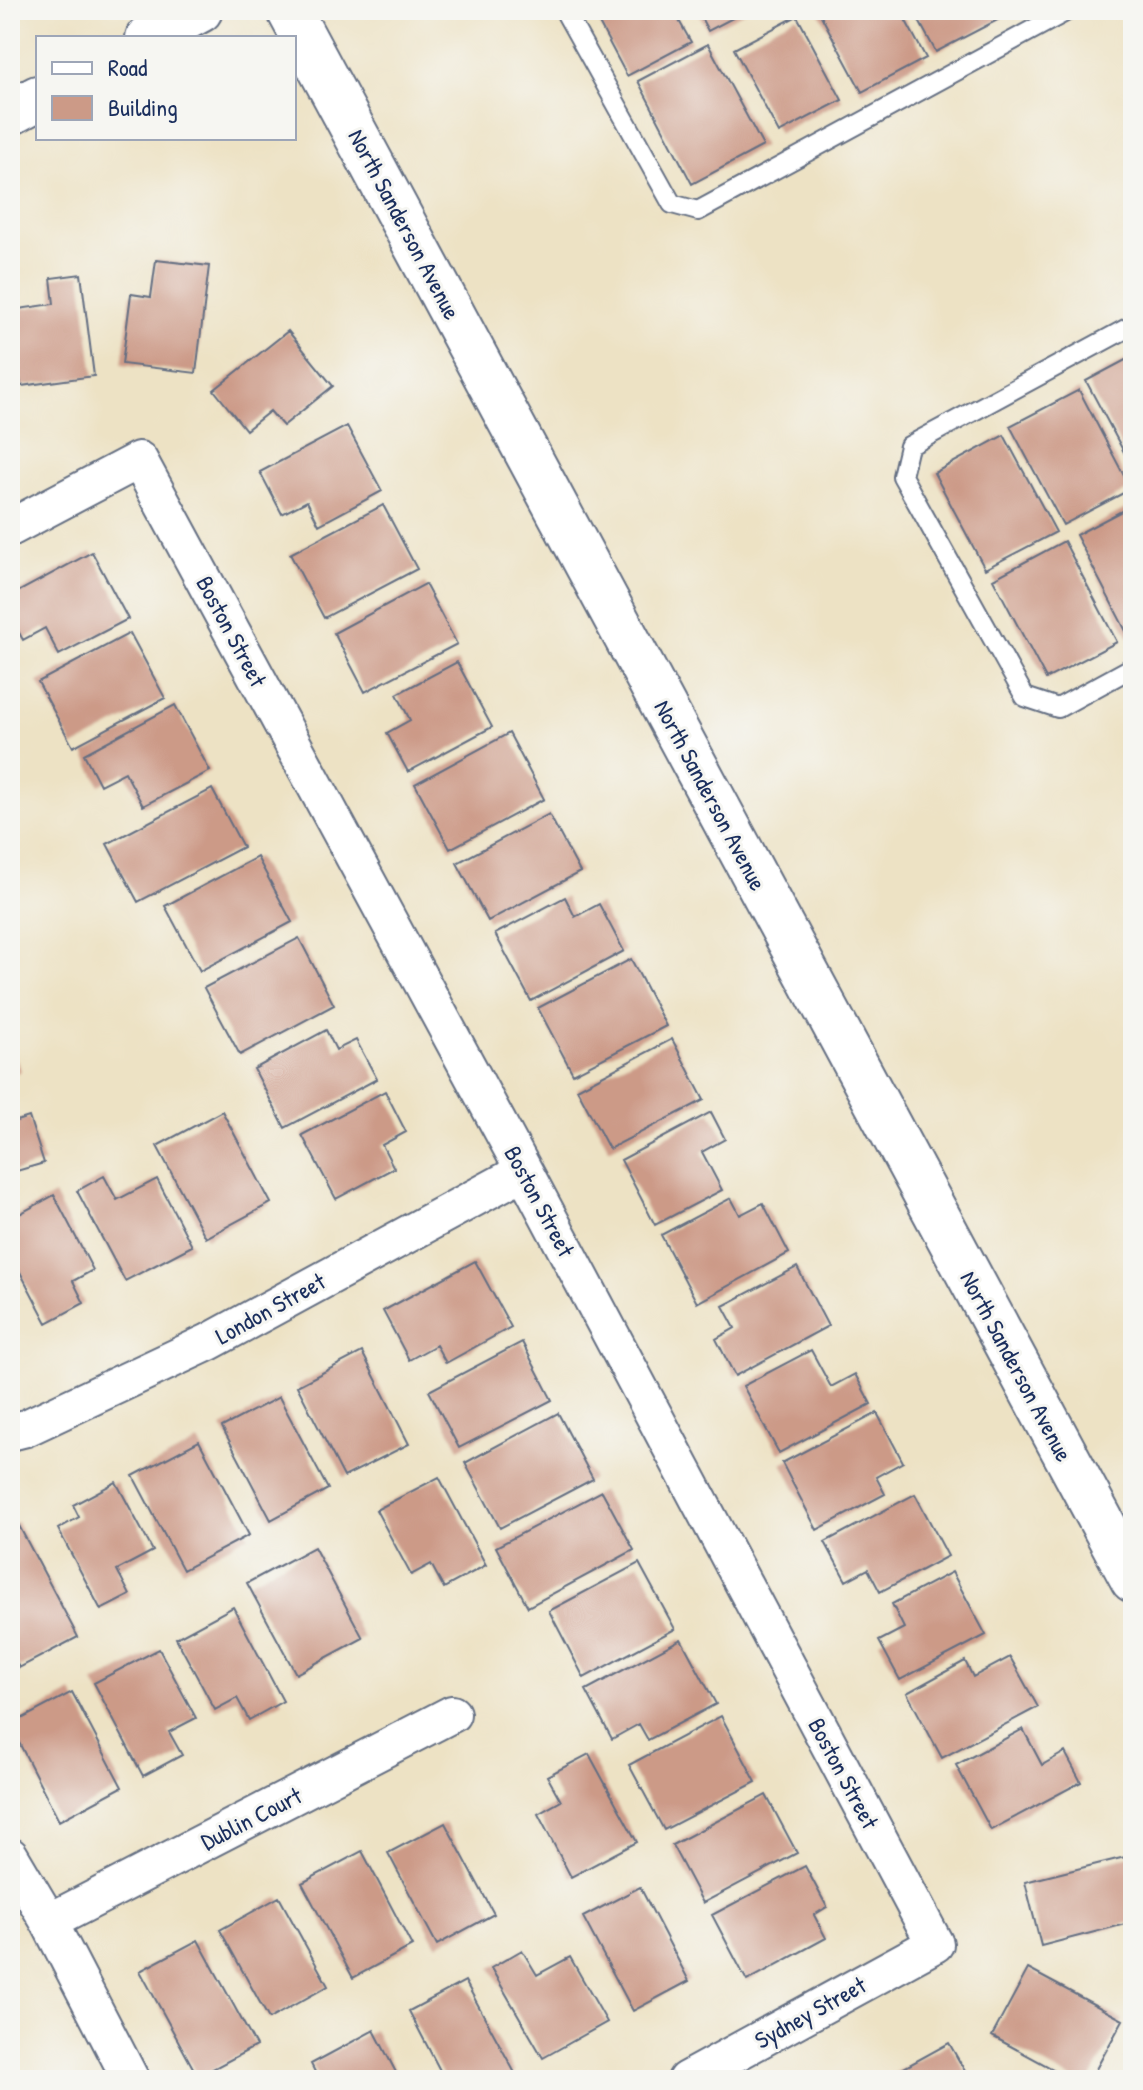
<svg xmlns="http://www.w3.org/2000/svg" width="1143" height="2090" viewBox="0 0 1143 2090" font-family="'Patrick Hand',sans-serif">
<rect width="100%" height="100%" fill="#f6f6f2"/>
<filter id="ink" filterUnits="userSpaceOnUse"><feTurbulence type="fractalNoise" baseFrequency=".0125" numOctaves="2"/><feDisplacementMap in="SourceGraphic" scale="16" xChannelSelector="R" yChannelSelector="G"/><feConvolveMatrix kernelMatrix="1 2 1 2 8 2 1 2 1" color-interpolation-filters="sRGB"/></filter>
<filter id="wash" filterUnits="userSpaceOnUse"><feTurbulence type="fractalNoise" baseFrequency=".006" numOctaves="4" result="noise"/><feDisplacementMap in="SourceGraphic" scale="32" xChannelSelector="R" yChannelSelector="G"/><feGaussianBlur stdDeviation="1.8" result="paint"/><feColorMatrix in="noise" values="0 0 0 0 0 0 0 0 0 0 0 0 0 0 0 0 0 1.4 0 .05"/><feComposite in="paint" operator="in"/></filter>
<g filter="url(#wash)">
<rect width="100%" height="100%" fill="#ede2c4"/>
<g id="blocks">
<path fill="#cc9a87" d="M592,10h81l18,32 -64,34z
M697,10h51l-40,21z
M818,10h82l26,48 -64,34z
M913,10h91l3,5 -71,37z
M797,16l45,84 -63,33 -45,-84z
M708,44l55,102 -71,38 -54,-103z
M156,260l53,6 -13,107 -74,-9 9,-70 20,3z
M81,274l13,102 -73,10 -10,-76 43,-6 -3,-26z
M288,331l45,55 -50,40 -13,-15 -24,19 -32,-40z
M1133,356v113l-47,-88z
M1079,390l52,99 -68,36 -53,-99z
M347,426l35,65 -63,34 -12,-24 -25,13 -22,-42z
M1004,435l52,97 -71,37 -51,-96z
M383,505l34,64 -93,49 -34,-64z
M1133,505v130l-4,2 -53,-102z
M1064,541l53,101 -71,37 -53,-100z
M92,552l36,67 -69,36 -14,-27 -22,12 -13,-24v-20z
M425,584l32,60 -92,48 -31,-59z
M130,633l35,65 -92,49 -35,-65z
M457,662l35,65 -84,45 -21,-39 23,-13 -13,-26z
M175,705l35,66 -67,35 -18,-34 -25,13 -16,-31z
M509,733l35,66 -94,50 -35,-65z
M212,789l31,58 -105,55 -31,-58z
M549,814l31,58 -92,49 -31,-58z
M257,857l35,65 -92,49 -35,-65z
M565,897l10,20 24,-13 25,47 -93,50 -36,-67z
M299,938l35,67 -94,50 -36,-67z
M631,959l35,67 -93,48 -35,-66z
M326,1030l10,20 20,-10 21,39 -92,49 -31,-59z
M672,1039l32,61 -95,49 -32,-60z
M10,1044l11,27 -11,4z
M385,1091l21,41 -24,13 12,23 -58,31 -34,-64z
M222,1111l49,92 -65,35 -49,-92z
M711,1112l14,27 -23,13 20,38 -67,35 -34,-65z
M29,1117l15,46 -34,10v-50z
M104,1176l13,24 40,-21 35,67 -67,35 -48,-90z
M54,1195l39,75 -20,11 11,22 -37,20 -37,-70v-34z
M731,1198l9,17 23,-12 26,50 -92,50 -36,-68z
M475,1261l36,66 -65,36 -10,-18 -27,15 -26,-49z
M797,1267l31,59 -93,50 -19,-37 19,-11 -12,-22z
M522,1342l30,58 -93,48 -30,-57z
M811,1350l20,37 24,-13 16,30 -92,49 -36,-67z
M362,1352l47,92 -65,33 -47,-91z
M279,1397l49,92 -57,31 -49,-93z
M558,1413l35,66 -93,49 -35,-65z
M877,1413l26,49 -27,15 9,17 -68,36 -35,-67z
M199,1441l50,94 -66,35 -50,-94z
M439,1477l47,88 -42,23 -13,-24 -20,11 -35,-65z
M116,1482l37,69 -36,19 13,25 -29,15 -43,-81 21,-12 -6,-12z
M602,1491l32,59 -106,57 -32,-60z
M915,1494l33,62 -68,36 -12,-23 -22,12 -21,-39z
M17,1522l61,115 -59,31 -9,-18v-124z
M314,1547l49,91 -67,36 -49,-91z
M639,1563l36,66 -91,49 -35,-67z
M952,1572l34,63 -86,45 -21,-39 25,-13 -12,-24z
M233,1607l50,94 -34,19 -12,-22 -22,12 -39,-72z
M681,1639l35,65 -68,36 -9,-16 -27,15 -26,-49z
M159,1649l37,69 -27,14 13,23 -39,21 -49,-93z
M1010,1657l28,50 -96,51 -35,-65 58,-32 8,16z
M72,1692l50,95 -63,34 -49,-96z
M721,1716l35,66 -92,48 -35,-65z
M1023,1729l19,36 23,-13 16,30 -90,48 -35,-65z
M589,1754l48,88 -66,35 -33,-63 23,-13 -14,-25z
M766,1795l31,58 -94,50 -31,-58z
M445,1823l49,91 -57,31 -49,-92z
M362,1851l50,95 -59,32 -51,-95z
M1133,1855v67l-92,24 -16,-64z
M805,1866l22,41 -13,8 12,23 -79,43 -35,-66z
M640,1887l49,94 -56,30 -50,-94z
M279,1897l49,89 -59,33 -49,-89z
M198,1940l58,106 -58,31 -58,-106z
M522,1950l15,25 33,-18 37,65 -64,36 -52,-90z
M1028,1969l95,51 -33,60h-17l-81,-44z
M465,1981l50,92 -12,7h-58l-36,-69z
M374,2030l26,50h-81l-8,-16z
M949,2043l21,37h-88z"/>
</g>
</g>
<g filter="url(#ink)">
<use href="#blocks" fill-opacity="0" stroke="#646e82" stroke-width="2"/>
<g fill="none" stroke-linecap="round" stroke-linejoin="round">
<g stroke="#646e82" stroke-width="22">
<path id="service" d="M564,10l108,194 26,7 371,-201
M1133,325l-224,121 -7,30 123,221 33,11 75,-41"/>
</g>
<g stroke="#646e82" stroke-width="40">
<path id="minor" d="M10,528l129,-68 385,711 411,773 -249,136
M10,1432l16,-4 183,-86 315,-171
M10,1856l39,66 82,158
M49,1922l403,-208"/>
</g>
<g stroke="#646e82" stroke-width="48">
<path id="secondary" d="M148,38l52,-28
M10,113l28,-15"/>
</g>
<g stroke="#646e82" stroke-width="48">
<path id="trunk" d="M289,10l844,1570"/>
</g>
<use href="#service" stroke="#fff" stroke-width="18"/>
<use href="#minor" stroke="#fff" stroke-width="36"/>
<use href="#secondary" stroke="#fff" stroke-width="44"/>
<use href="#trunk" stroke="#fff" stroke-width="44"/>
</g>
</g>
<g text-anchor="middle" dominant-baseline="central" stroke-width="6" stroke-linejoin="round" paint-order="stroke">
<g font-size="24" fill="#1b2f5e" stroke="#f6f6f2">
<text transform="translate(405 224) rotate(62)">North Sanderson Avenue</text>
<text transform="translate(232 631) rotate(62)">Boston Street</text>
<text transform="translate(711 795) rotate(62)">North Sanderson Avenue</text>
<text transform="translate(540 1201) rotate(62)">Boston Street</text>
<text transform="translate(270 1308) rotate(-29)">London Street</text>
<text transform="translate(1017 1366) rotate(62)">North Sanderson Avenue</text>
<text transform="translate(844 1773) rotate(62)">Boston Street</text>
<text transform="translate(251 1818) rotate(-27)">Dublin Court</text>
<text transform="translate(810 2012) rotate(-29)">Sydney Street</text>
</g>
</g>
<rect width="1143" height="2090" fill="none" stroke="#f6f6f2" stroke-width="40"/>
<rect x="36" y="36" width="260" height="104" fill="#f6f6f2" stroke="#9ea6b7" stroke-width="2"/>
<rect x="52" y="62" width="40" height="12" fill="#ffffff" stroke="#9ea6b7" stroke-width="2"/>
<text x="108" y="76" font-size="24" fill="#1b2f5e">Road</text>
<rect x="52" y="96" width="40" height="24" fill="#cc9a87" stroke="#9ea6b7" stroke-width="2"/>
<text x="108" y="116" font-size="24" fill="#1b2f5e">Building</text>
</svg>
